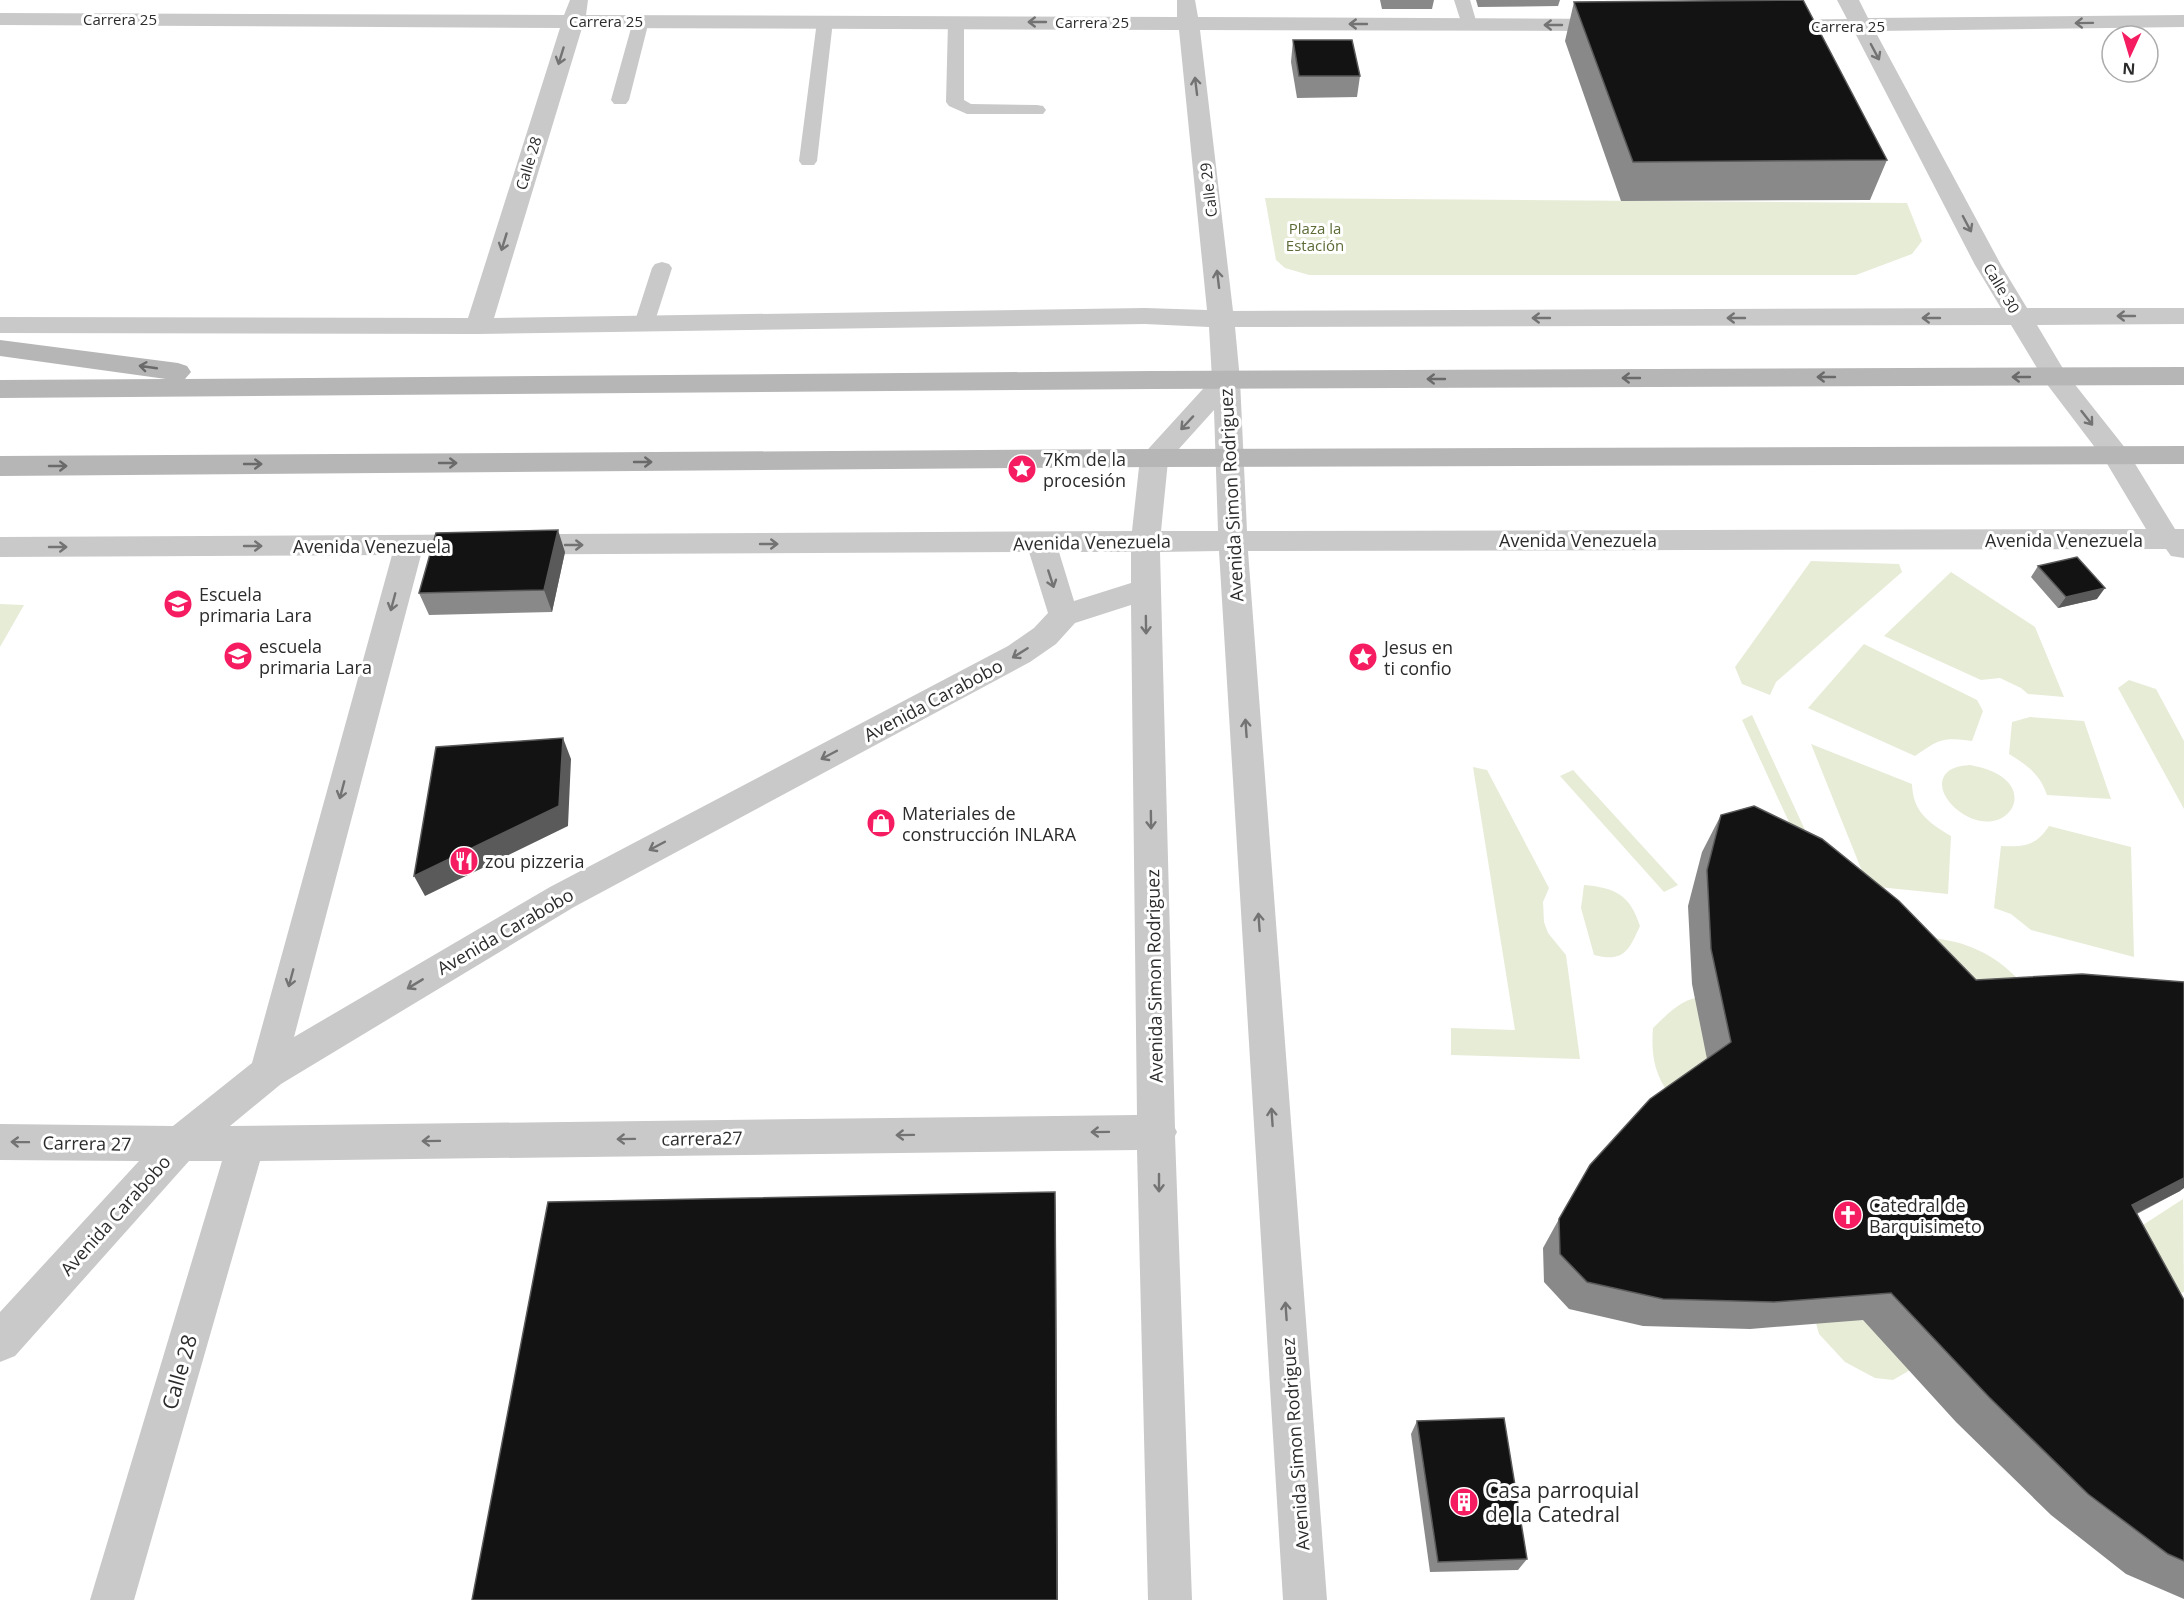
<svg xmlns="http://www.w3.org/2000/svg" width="2184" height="1600" viewBox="0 0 2184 1600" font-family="'Open Sans',sans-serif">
<rect width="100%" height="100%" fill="#fff"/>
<path fill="#e7ecd7" d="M1265,198l642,5 15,38 -10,13 -56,21h-547l-24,-7 -9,-8z
M1811,561l88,3 3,8 -126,110 -6,13 -28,-11 -7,-17z
M1951,572l84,55 29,70 -36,-3 -7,-6 -21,-10 -19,2 -97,-44z
M0,604l24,1 -24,42z
M1864,644l113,56 6,11 -11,30c-30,-4 -32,-2 -57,15l-107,-48z
M2129,680l27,9 28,52v68l-66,-121z
M1752,715l59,128 -12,1 -57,-124z
M2030,717l54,4 27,78 -64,-4c-7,-21 -19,-29 -38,-41l3,-32z
M1811,744l101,40c1,28 16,38 39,52l-3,58 -80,-8z
M1970,765c82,14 35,86 -15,43 -6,-6 -13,-14 -13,-24 1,-15 15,-18 28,-19z
M1473,767l14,3 62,118 -6,14 1,20 4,11 18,22 14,104 -129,-4v-27l64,2z
M1573,770l105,115 -14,7 -104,-116z
M2049,826l82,21 3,110 -103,-27 -20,-16 -17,-6 7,-62c23,1 35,0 48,-20z
M1584,885c32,3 46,10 56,41 -11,24 -16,37 -46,29l-13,-47z
M1929,938c35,2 65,16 89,41l-60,11z
M1707,996l19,69 -57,29c-15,-21 -18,-40 -16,-66 17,-16 28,-30 54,-32z
M2183,1199l1,93 -9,3 -46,-61z
M1814,1316h63l40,50 -24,14 -18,-2 -30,-16 -26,-28z"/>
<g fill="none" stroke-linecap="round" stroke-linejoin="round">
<path fill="#c9c9c9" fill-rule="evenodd" d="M1454,0h16l7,24 -2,4h-12z
M641,16l8,5 -20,79 -3,4h-12l-3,-4 22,-79z
M825,16l8,5 -16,140 -3,4h-12l-3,-4 18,-140z
M956,17l8,5v78l7,4 66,1 6,1 3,4 -3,4h-76l-18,-8 -3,-4 2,-80z
M662,262l7,2 3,4 -18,56 -3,4 -7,2 -7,-2 -3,-4 18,-56 3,-4z"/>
<path fill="#c9c9c9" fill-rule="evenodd" d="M570,0h18l-2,15 591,2v-17h18l3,17 417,2 8,1 3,5 -3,5 -8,1 -415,-1 33,281 768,-3 -26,-43 -121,-234 -82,1 -8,-1 -3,-5 3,-5 8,-1 75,-1 -10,-19h22l9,18 316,-3v12l-309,4 126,234 26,43h157v16l-147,1 28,47 61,77 49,80h9v29l-13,-2 -5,-7 -918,2 79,1049h-44l-64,-1049 -59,1 15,576 2,4 -2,4 17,464h-44l-11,-450 -877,11 -126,439h-44l132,-439h-33l-174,195 -15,6v-50l139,-151 -139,-1v-36l173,2 79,-63 140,-508 -392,2v-20l1132,-6 8,-73 72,-79 -3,-52 -64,-3 -667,10 -478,-1v-16l468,1 92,-290 -560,-3v-12l564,2zM582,28l597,2 28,280 -62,-2 -651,10zM2011,325l35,58 60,79 40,67 -899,2 -7,-151 -5,-53zM1214,410l4,121h-57l7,-70zM1029,552l19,61 -14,15 -26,18 -458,241 -256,150 127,-482zM1059,552h72v31l-57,18zM1131,605l6,510 -907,11 51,-42 293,-177 456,-245 26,-18 19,-21z"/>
<path fill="#b6b6b6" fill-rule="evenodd" d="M0,340l178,23 9,3 4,6 -6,7 967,-8 1032,-4v18l-1032,4 -1152,9v-18l166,-1 -166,-23z
M2184,446v18l-1030,3 -1154,9v-20l1154,-7z"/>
</g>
<path fill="#898989" d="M1380,0h54l-2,9h-50z
M1476,0h84l-2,6 -80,1z
M1574,2l313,158 -17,40 -249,1 -56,-160z
M1293,40l67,36 -3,21 -60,1 -6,-36z
M565,552l-13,60 -123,3 -10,-22z
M2038,566l59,33 -39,9 -27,-31z
M1721,815l459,376 -43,23 47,86v299l-58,-25 -75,-59 -95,-93 -93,-102 -113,9 -107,-3 -74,-17 -25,-27 -1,-34 16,-29 148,-160 -15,-75 -4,-78 14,-54z
M1417,1421l110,138 -9,11 -88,2 -19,-138z"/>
<path fill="#5a5a5a" d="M558,530l7,22 -13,60 -8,-22z
M2105,588l-8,11 -39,9 8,-11z
M563,738l8,21 -3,67 -143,70 -11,-20z
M2184,1178v10l-4,3 -84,43 36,-29z
M1055,1192l1,30 2,378h-1z"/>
<path fill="#131313" stroke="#5a5a5a" stroke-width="1.5" d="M1803,0l84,160 -254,2 -59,-160z
M1293,40h59l8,36h-61z
M558,530l-14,60 -125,3 17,-60z
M2077,557l28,31 -39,9 -28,-31z
M563,738l-4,68 -145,70 22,-129z
M1754,806l68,33 77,62 77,79 106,-6 102,8v196l-52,27 52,95v261l-16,-7 -80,-60 -99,-97 -98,-104 -117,9 -111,-3 -76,-17 -27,-28 -1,-35 31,-54 60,-66 81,-57 -20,-93 -4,-79 14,-55z
M1055,1192l2,408h-585l76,-398z
M1504,1418l23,141 -89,3 -21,-141z"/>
<defs><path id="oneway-shaft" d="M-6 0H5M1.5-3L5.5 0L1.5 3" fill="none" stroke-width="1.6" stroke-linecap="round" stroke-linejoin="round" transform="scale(1.5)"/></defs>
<g stroke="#737373">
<use href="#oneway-shaft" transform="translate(1037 22) rotate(-180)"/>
<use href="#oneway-shaft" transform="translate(2084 23) rotate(179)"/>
<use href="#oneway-shaft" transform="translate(1358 24) rotate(-180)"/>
<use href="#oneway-shaft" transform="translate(1553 25) rotate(-180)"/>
<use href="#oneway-shaft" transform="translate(1875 52) rotate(62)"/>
<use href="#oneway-shaft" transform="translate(561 56) rotate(107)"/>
<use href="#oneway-shaft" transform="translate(1196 86) rotate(-97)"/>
<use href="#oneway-shaft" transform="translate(1967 224) rotate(62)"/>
<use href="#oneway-shaft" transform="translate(504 242) rotate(107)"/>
<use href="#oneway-shaft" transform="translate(1218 279) rotate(-97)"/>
<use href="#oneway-shaft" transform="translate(2126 316) rotate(180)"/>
<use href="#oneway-shaft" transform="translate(1541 318) rotate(180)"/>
<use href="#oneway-shaft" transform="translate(1736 318) rotate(180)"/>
<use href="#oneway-shaft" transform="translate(1931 318) rotate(180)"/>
<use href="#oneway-shaft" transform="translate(2087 418) rotate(52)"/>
<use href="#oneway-shaft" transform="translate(1187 423) rotate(133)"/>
<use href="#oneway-shaft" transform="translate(769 544)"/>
<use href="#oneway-shaft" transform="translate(574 545)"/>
<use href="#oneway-shaft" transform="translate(253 546)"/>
<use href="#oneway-shaft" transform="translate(58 547)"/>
<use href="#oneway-shaft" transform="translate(1051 579) rotate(72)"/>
<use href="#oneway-shaft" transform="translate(393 602) rotate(105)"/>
<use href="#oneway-shaft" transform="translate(1146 625) rotate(89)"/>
<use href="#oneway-shaft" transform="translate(1020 653) rotate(148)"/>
<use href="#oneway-shaft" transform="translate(1246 728) rotate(-94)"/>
<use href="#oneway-shaft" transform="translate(829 755) rotate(152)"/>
<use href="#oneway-shaft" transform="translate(342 790) rotate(105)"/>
<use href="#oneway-shaft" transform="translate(1151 820) rotate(89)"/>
<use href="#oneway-shaft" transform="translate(657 846) rotate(152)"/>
<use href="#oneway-shaft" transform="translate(1259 922) rotate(-94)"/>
<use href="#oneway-shaft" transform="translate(291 978) rotate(105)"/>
<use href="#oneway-shaft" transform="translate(415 984) rotate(149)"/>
<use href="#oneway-shaft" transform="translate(1272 1117) rotate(-94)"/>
<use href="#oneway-shaft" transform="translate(1100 1132) rotate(179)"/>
<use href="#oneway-shaft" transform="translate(905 1135) rotate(179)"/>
<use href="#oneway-shaft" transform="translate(626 1139) rotate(179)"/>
<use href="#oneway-shaft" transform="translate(431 1141) rotate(179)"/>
<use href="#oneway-shaft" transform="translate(20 1142) rotate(-179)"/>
<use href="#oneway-shaft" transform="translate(1159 1183) rotate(90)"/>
<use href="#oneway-shaft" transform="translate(1286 1311) rotate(-94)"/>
</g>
<g stroke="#6a6a6a">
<use href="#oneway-shaft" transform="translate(148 367) rotate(-172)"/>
<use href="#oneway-shaft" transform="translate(1826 377) rotate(180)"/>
<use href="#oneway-shaft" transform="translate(2021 377) rotate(-180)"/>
<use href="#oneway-shaft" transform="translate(1631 378) rotate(180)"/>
<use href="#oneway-shaft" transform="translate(1436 379) rotate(180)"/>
<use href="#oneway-shaft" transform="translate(643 462)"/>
<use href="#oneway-shaft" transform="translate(448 463)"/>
<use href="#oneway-shaft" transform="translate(253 464)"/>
<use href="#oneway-shaft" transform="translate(58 466)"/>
</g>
<defs>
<g id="sight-disc" transform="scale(1.5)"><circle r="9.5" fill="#f51c62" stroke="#fff"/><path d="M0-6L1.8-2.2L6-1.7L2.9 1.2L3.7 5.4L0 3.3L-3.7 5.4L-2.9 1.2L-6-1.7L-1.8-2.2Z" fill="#fff"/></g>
<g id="university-disc" transform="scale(1.5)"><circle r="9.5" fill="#f51c62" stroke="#fff"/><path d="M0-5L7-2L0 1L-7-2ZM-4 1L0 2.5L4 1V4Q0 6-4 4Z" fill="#fff"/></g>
<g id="shop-disc" transform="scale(1.5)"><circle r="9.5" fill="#f51c62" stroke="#fff"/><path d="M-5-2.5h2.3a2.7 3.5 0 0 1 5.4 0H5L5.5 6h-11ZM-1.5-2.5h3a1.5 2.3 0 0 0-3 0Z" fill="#fff"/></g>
<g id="restaurant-disc" transform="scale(1.5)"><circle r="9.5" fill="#f51c62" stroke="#fff"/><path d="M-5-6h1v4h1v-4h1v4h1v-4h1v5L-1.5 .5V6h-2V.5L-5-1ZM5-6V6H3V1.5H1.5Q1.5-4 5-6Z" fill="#fff"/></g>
<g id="church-disc" transform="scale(1.5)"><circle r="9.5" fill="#f51c62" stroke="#fff"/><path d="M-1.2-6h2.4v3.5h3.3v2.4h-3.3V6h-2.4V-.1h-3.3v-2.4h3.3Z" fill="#fff"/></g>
<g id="building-disc" transform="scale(1.5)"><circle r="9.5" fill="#f51c62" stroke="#fff"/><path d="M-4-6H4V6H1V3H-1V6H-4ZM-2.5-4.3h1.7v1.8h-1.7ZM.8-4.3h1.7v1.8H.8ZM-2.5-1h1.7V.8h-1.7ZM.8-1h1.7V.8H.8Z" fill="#fff"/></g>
</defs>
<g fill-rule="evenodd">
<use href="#sight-disc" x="1022" y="469"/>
<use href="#university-disc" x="178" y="604"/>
<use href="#university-disc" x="238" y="656"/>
<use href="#sight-disc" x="1363" y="657"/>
<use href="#shop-disc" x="881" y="823"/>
<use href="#restaurant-disc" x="464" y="861"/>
<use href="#church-disc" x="1848" y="1215"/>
<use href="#building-disc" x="1464" y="1502"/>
</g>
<g text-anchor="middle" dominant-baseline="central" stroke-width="6" stroke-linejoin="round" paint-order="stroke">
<g font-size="15" fill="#2c2c2c" stroke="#fff">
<text x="120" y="19">Carrera 25</text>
<text x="606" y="21">Carrera 25</text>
<text x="1092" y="22">Carrera 25</text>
<text x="1848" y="26">Carrera 25</text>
<text transform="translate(528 163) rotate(-73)">Calle 28</text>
<text transform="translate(1208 190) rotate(-97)">Calle 29</text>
<text transform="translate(2002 288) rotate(59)">Calle 30</text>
</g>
<g font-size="15" fill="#5c6b36" stroke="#fff">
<text x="1315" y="228">Plaza la<tspan x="1315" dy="17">Estación</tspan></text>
</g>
<g font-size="18" fill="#2c2c2c" stroke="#fff" text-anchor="start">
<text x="1043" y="459">7Km de la<tspan x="1043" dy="21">procesión</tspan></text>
<text x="199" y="594">Escuela<tspan x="199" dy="21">primaria Lara</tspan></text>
<text x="259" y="646">escuela<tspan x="259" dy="21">primaria Lara</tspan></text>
<text x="1384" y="647">Jesus en<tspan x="1384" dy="21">ti confio</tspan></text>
<text x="902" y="813">Materiales de<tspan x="902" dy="21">construcción INLARA</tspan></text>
<text x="485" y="861">zou pizzeria</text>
<text x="1869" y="1205">Catedral de<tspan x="1869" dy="21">Barquisimeto</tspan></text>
</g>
<g font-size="18" fill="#2c2c2c" stroke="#fff">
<text transform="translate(1231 495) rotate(-93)">Avenida Simon Rodriguez</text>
<text x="1578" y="540">Avenida Venezuela</text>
<text x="2064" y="540">Avenida Venezuela</text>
<text transform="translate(1092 542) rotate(-1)">Avenida Venezuela</text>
<text x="372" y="546">Avenida Venezuela</text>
<text transform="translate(933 700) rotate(-28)">Avenida Carabobo</text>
<text transform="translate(505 931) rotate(-30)">Avenida Carabobo</text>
<text transform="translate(1154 976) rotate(-91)">Avenida Simon Rodriguez</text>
<text transform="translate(702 1138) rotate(-1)">carrera27</text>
<text transform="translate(87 1143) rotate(1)">Carrera 27</text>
<text transform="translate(115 1215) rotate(-48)">Avenida Carabobo</text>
<text transform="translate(1295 1444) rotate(-94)">Avenida Simon Rodriguez</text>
</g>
<g font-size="21" fill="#2c2c2c" stroke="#fff">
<text transform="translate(179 1372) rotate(-74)">Calle 28</text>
</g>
<g font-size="21" fill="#2c2c2c" stroke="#fff" text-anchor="start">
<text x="1485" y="1490">Casa parroquial<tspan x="1485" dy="24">de la Catedral</tspan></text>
</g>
</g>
<g transform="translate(2130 54) rotate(184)"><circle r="28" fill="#ffffff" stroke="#ababab" stroke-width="1.5"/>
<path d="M0-4.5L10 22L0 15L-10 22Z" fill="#f51c62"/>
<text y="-9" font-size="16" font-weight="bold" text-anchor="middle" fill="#2c2c2c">N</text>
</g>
</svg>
